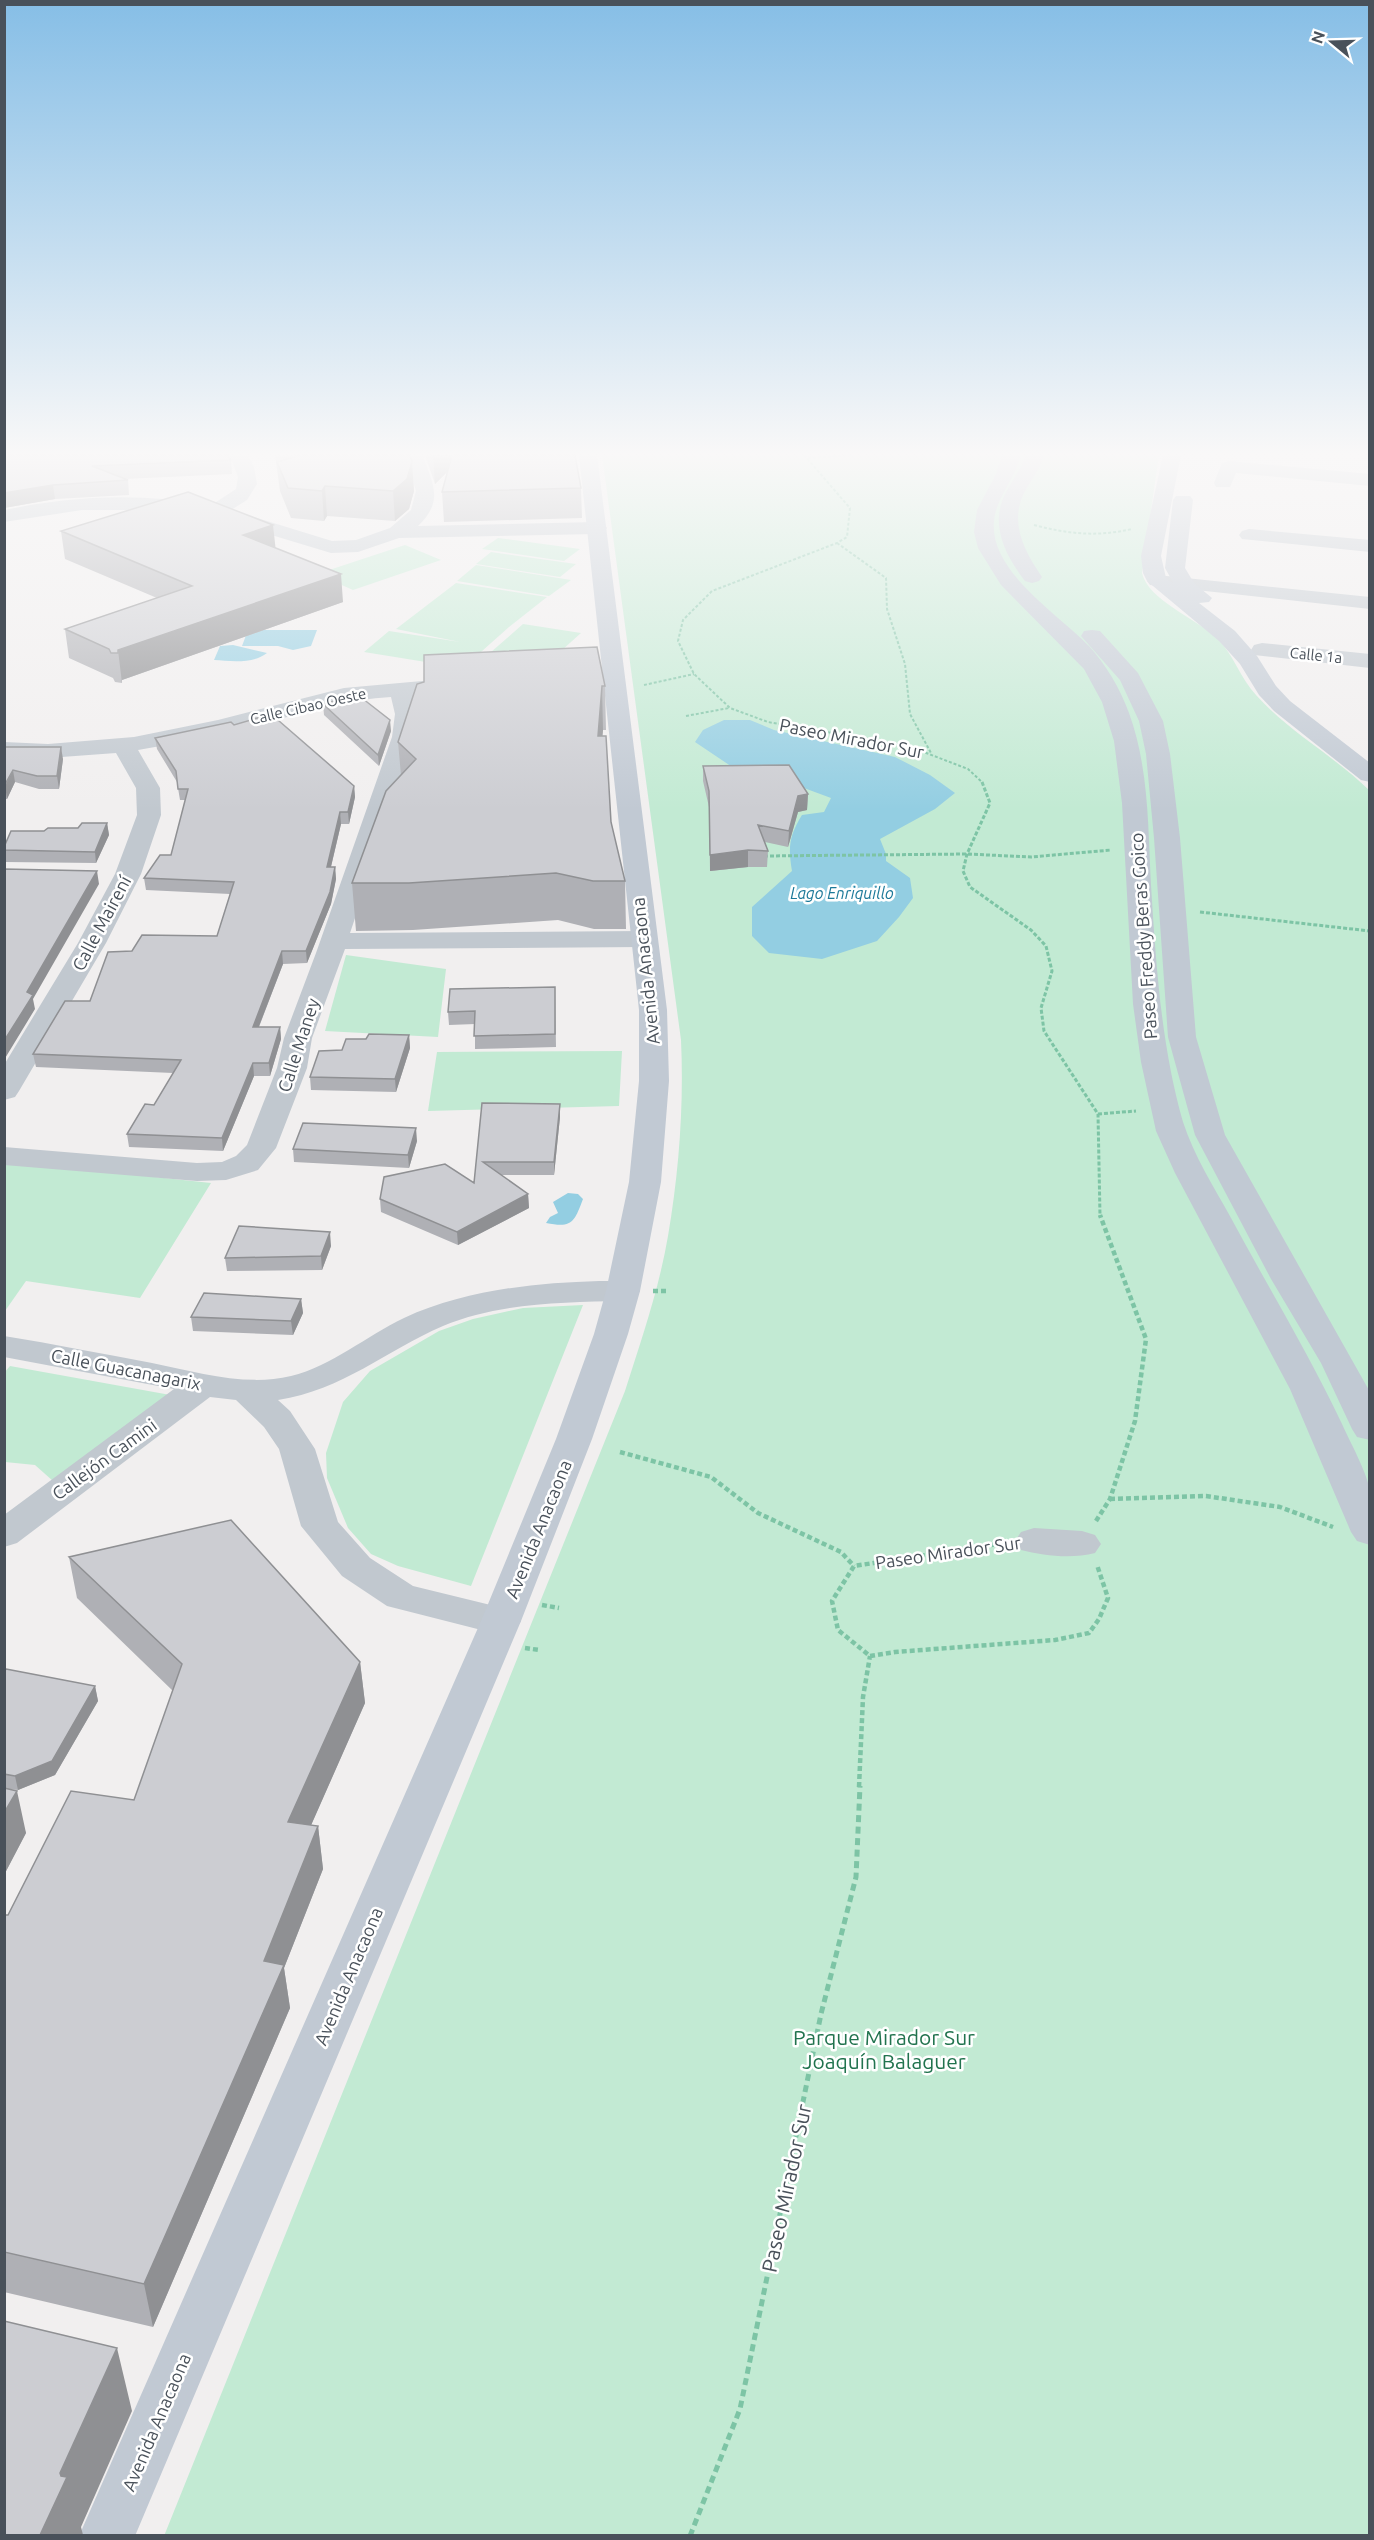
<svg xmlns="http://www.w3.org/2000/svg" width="1374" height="2540" viewBox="0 0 1374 2540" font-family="Ubuntu,sans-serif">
<rect width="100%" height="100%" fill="#f1efef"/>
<path fill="#c2ead3" d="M602,455h557l-17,118c6,27 55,46 75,65 17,17 23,40 39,57 33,37 78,61 113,95v1745l-1205,1 461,-1145c16,-50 34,-102 43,-155 11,-64 16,-131 13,-196z
M498,538l82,11 -16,12 -82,-12z
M405,545l36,15 -88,30 -36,-16z
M491,552l85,12 -16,13 -84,-13z
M476,565l95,15 -22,16 -92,-15z
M456,583l91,14 -38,30 -46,41 -99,-16 25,-21 71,11 -64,-13z
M523,624l58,9 -39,35 -59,-9z
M346,955l100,14 -8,68 -113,-6z
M622,1051l-3,55 -191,5 9,-59z
M5,1161l206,22 -71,115 -114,-17 -21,30z
M583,1305l-112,281 -73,-20 -27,-12 -23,-26 -21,-50 -1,-25 17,-51 27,-31 69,-40 34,-12 50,-11z
M10,1366l166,30 -123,85 -18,-16 -30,-3 -1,-89z"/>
<path fill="#93cee2" d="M248,630h69l-6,16 -18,4 -15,-4h-36z
M233,645l34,8c-14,11 -36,8 -53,7l6,-14z
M724,720h26l24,10 121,27 35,18 25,18 -20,16 -55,30 6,15v7l24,17 3,20 -14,19 -22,24 -55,18 -53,-6 -17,-17v-29l40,-36c-4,-24 -3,-35 10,-56l22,-3 7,-14 -27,-10 -48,-5 -61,-41 8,-12z
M568,1193l10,1 5,5c-9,24 -11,29 -37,24l4,-6 8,-4 -5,-11z"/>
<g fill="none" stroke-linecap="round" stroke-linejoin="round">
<path stroke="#7dc4a5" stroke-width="2" stroke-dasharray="3 2" stroke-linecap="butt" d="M804,455l46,53 -3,29 -10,6 -125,48 -29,29 -5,21 16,33 36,34 38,14 140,24 60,23 15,14
M808,458l43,-3
M1034,525c34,9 63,12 98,4
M837,543l49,35 1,31 18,55 5,50 21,39
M644,685l50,-11
M686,716l43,-8"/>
<path stroke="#7dc4a5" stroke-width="3" stroke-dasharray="4 2" stroke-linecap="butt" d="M982,782l8,21 -23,51 -4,17 7,16 61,43 15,16 6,25 -11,37 3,23 54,83 2,102
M764,856l203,-2 64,3 80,-7
M1200,912l170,19
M1098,1114l38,-3"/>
<path stroke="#7dc4a5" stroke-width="4.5" stroke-dasharray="5 3" stroke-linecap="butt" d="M653,1291h14
M620,1452l91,25 47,36 83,39 13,14
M1110,1499l96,-3 74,11 53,20
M1096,1521l14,-22 25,-78 11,-82 -46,-124
M1004,1543l-150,23 -22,35 6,29 32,26 25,-4 160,-12 34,-7 10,-14 9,-21 -11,-33
M542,1605l17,3
M525,1648l14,2
M859,1787l4,-90 7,-41"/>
<path stroke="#7dc4a5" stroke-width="5" stroke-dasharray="7 4.5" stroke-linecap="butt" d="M690,2536l50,-127 81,-395 35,-137 4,-91"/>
<path fill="#c1c8cf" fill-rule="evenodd" d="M230,455h18l6,12 3,17 -10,16 -16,10 101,31 24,-1 34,-12 21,-18 5,-19 -11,-36h18c9,29 22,45 -5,71l179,-4 7,2 3,4 -3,4 -7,2 -198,4 -41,14 -27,1 -109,-33 -60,-10h-80l-78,12v-12c69,-14 137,-18 206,-4l26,-17 2,-12z
M1229,461l141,13v12l-134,-13 -6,14h-14l-2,-4 8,-20z
M1249,529l121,11v12l-128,-13 -3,-4 3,-4z
M1157,575l213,22v12l-220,-24 -3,-4 3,-4z
M1262,643l108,11v14l-116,-13 -3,-5 3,-5z
M422,681l8,2 3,5 -3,5 -16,2 5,19 -3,23 -66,196 293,-2 10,2 4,6 -4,6 -10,2 -298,2 -33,89 -5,30 -31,80 -18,22 -32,10 -29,1 -193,-16v-18l193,16 25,-1 14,-6 11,-11 30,-77 7,-30 32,-85 76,-216 3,-23 -4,-17c-42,2 -81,14 -122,25 -43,11 -87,21 -131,28l22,38 1,27 -20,59 -35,69 -87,148 -4,6 -11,3v-35l74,-122 37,-69 22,-59 -1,-27 -20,-35 -68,5 -44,-2v-14l44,2 86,-7 84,-17 126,-32z
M599,1281h24l12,3 5,7 -5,7 -12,3c-60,1 -124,2 -180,25 -58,25 -100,64 -165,74l12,11 25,38 23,73 32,36 43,28 102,25 6,10 -6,10 -14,4 -114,-29 -45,-30 -41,-50 -22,-77 -15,-22 -28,-27 -26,-3 -193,146 -13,4v-32l170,-126 -170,-32v-21c50,8 99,18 148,27 45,9 93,24 139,13 41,-10 75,-40 113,-58 61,-28 129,-35 195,-37z
M1034,1528l48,3 13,4 6,9 -6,9c-23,6 -51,3 -74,-3l-6,-9 6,-9z"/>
<path fill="#c1c9d3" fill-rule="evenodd" d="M579,455h18l70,555 2,71 -8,101 -21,109 -12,43 -36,105 -71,182 -386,915h-56l402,-915 75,-182 38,-105 12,-43 23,-109 10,-101v-71z
M1002,455h18c-4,24 -24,42 -26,66 -5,50 64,93 95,125 17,19 31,42 40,67 20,55 19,114 22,172 5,79 10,160 32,237 11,34 31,65 48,96 37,69 78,136 111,206 8,18 25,48 28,67 1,17 0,36 0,54l-13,-4 -6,-9 -61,-143 -115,-216 -19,-42 -15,-69 -8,-58 -11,-201 -8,-62 -12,-39 -18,-33 -83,-84 -23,-37 -4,-16 3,-22 19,-36z
M1026,455h18c-4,14 -13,25 -20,38 -15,31 1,59 18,84l-3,4 -7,2 -7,-2c-20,-26 -36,-57 -19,-89 7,-13 15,-23 20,-37z
M1163,455h18l-20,101 5,22 8,6 -9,-16 8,-68 3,-4h14l3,4 -8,68 9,15 18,15 -3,4 -10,1 36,28 22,25 19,30 14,15 80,62v19l-9,-2 -87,-69 -15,-16 -19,-31 -21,-23 -72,-60 -4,-8 -2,-17z
M1092,630l8,1 38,42 25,48 7,33 10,84 16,199 29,98 145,257v48l-13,-3 -5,-8 -31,-66 -50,-84 -76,-144 -27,-98 -14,-199 -8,-84 -7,-33 -19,-41 -39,-44 3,-5z"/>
</g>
<path fill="#afb0b5" d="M4,455l227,5 1,14 -108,5 4,1 1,15 -74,4 -51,9z
M275,455h135l4,36 -5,18 -14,12 -68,-5 -3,5 -33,-3 -11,-27z
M425,455h150l6,33 1,30 -138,4 -2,-30 6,-21 -13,13z
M61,531l214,17 68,54 -221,78v3l-7,-1 -2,-4 -44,-20 -4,-29 92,-31 -92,-39z
M417,684l188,2 1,44h-3l-1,6 9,86 14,59 1,48h-32l-36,-9 -145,10 -57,1 -4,-48 49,-108 -3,-33z
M323,704l68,27 -12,35 -55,-51z
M234,725l120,61 1,11 -6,27h-8l-10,43h4l1,12 -5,25 -24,59 -24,1 -24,63h21l1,12 -11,37h-16l-31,75 -94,-4 -2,-13 27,-29 19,-32 -137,-6 -3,-13 57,-53 42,-50 85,-15 13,-42 -84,-4 -2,-12 27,-23 14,-55h-5l-3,-18 -20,-33 -2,-11z
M4,747l59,12 -4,30h-20l-24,-7 -8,17h-3z
M703,766l105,28 -1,16 -9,2 -10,35 -23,-5 3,9 -1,16h-19l-38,4 -1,-64 -6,-26z
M107,823l2,12 -13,28 -91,-1 -1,-15 40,-16 34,-3z
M555,987l1,60 -81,2v-25l-26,1 -1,-13z
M409,1035l1,13 -14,44 -85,-2 -1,-13 32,-27 24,-11z
M482,1103l78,1v13l-6,58h-53l27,19 1,14 -71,37 -77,-33 -1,-13 94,-16z
M417,1141l-8,27 -115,-6 -1,-13z
M331,1246l-9,24 -95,1 -2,-13z
M301,1299l2,14 -10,22 -100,-4 -2,-14z
M69,1557l291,105 5,41 -54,122 7,1 5,43 -39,99 6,40 -137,319 -149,-35v-377h4l126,-115 39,-109 -96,-93z
M4,1672l91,14 3,15 -43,74 -37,15 -10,-1 18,44 -22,42z"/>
<path fill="#8f9093" d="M433,455h27v4l-25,25z
M412,462l2,29 -5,18 -14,12 -2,-30z
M53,485l2,14 -51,9v-15z
M325,486l2,30 -3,5 -2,-30z
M273,525l3,27 -33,-17z
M341,574l2,28 -221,78v3l-4,-33z
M602,686l1,44 -4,50 -1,-44z
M390,720l1,11 -12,35 -1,-11z
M61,747l2,12 -4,30 -2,-13z
M13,770l2,12 -8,17 -2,-13z
M354,786l1,11 -6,27 -1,-12z
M808,794l-1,16 -9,2 -10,35 1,-16 9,-35z
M340,812l1,12 -13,55 -1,-12z
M107,823l2,12 -13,28 -1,-11z
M748,850v17l-38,4v-16z
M335,867l1,12 -5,25 -24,59 -1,-12z
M97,871l2,13 -66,115 2,10 -31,51v-19l23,-49z
M282,951l1,13 -29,75 -1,-12z
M280,1027l1,12 -11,37 -1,-13z
M409,1035l1,13 -14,44 -1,-13z
M253,1063l1,13 -31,75 -1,-13z
M560,1104v13l-6,58v-13z
M416,1128l1,13 -8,27 -1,-13z
M528,1194l1,14 -71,37 -1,-13z
M330,1232l1,14 -9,24 -1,-14z
M301,1299l2,14 -10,22 -2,-14z
M360,1662l5,41 -71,161 -6,-42z
M95,1686l3,15 -43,74 -37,15 -3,-14z
M17,1791l9,42 -22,42v-62z
M318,1826l5,43 -39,99 6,40 -137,319 -9,-43 120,-323z
M117,2348l15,63 -51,116 2,8h-43l20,-62z"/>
<path fill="#cccdd2" stroke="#8f9093" stroke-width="1.5" d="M4,455h224l3,5 -139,6 36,14 -75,5 -49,8z
M300,455h110l2,7 -5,17 -14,12 -68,-5 -3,5 -34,-3 -11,-26z
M452,455h123l6,33 -139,4z
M188,492l85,33 -30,10 98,39 -223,76v3h-7l-2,-4 -44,-20 127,-43 -131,-55z
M597,647l8,39h-3l-4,50h8l5,86 14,59h-32l-37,-8 -147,10h-57l34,-92 30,-32 -18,-17 19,-58 7,-2v-27z
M358,695l32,25 -12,35 -55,-51z
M271,714l83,72 -6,26h-8l-13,55h8l-5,25 -24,59h-24l-29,76h27l-11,36h-16l-31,75 -95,-4 18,-30 9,1 27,-45 -148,-6 32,-53h25l18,-49 24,-1 10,-16 75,1 17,-54 -90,-4 16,-23h11l17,-66h-10l-2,-18 -21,-33 76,-16 3,3z
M4,747h57l-4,29h-20l-24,-6 -9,16z
M789,765l19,29 -10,2 -9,35 -31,-6 10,26 -20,-1 -38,5 -1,-64 -6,-25z
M82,823h25l-12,29 -91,-2v-3l7,-16h33l4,-3h30z
M4,869l93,2 -70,121 6,3 -29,46z
M555,987v47l-81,2 1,-25 -27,1 2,-23z
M369,1034l40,1 -14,44 -85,-2 9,-26 23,-1 4,-11h20z
M482,1103l78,1 -6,58h-71l45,32 -71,38 -77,-33 4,-22 61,-13 29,19z
M303,1123l113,5 -8,27 -115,-6z
M239,1226l91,6 -9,24 -96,2z
M204,1293l97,6 -10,22 -100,-4z
M231,1520l129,142 -72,160 30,4 -54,135 20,4 -140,319 -140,-32v-337h4l63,-124 63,9 48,-136 -113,-107z
M6,1669l89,17 -43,75 -37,15 -11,-2v-102z
M4,1788l13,3 -13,22z
M4,2321l113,27 -57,125 1,3 6,1 -27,58h-36z"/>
<linearGradient id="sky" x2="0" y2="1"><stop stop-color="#86bee6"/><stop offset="0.56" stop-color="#f9f8f8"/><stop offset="1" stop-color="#f9f8f8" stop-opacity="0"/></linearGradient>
<rect width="1374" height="810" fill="url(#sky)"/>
<g text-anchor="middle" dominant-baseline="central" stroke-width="5" stroke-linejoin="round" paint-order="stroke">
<g font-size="15" fill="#49515a" stroke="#fff">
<text transform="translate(1316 655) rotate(6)">Calle 1a</text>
<text transform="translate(308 706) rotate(-13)">Calle Cibao Oeste</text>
</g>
<g font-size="16" font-style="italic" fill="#1c7999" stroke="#fff">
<text x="842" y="893">Lago Enriquillo</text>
</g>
<g font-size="18" fill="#49515a" stroke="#fff">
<text transform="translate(852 738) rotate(11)">Paseo Mirador Sur</text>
<text transform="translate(101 923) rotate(-62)">Calle Mairení</text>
<text transform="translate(1143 936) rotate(-94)">Paseo Freddy Beras Goico</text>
<text transform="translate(645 971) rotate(-96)">Avenida Anacaona</text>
<text transform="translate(298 1045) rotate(-72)">Calle Maney</text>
<text transform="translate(126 1369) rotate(11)">Calle Guacanagarix</text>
<text transform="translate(104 1459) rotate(-36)">Callejón Camini</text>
<text transform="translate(538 1529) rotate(-68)">Avenida Anacaona</text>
<text transform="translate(948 1552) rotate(-8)">Paseo Mirador Sur</text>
<text transform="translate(348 1976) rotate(-67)">Avenida Anacaona</text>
<text transform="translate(156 2422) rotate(-67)">Avenida Anacaona</text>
</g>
<g font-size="21" fill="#21734e" stroke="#fff">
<text x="884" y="2037">Parque Mirador Sur<tspan x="884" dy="24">Joaquín Balaguer</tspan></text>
</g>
<g font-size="21" fill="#49515a" stroke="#fff">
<text transform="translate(786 2188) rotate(-78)">Paseo Mirador Sur</text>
</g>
</g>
<rect width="1374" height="2540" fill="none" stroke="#49515a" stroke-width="12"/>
<g transform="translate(1332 42) rotate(289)" stroke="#ffffff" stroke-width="4.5" paint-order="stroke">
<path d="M0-4.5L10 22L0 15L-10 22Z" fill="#49515a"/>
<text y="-9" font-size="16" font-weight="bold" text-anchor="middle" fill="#49515a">N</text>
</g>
</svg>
